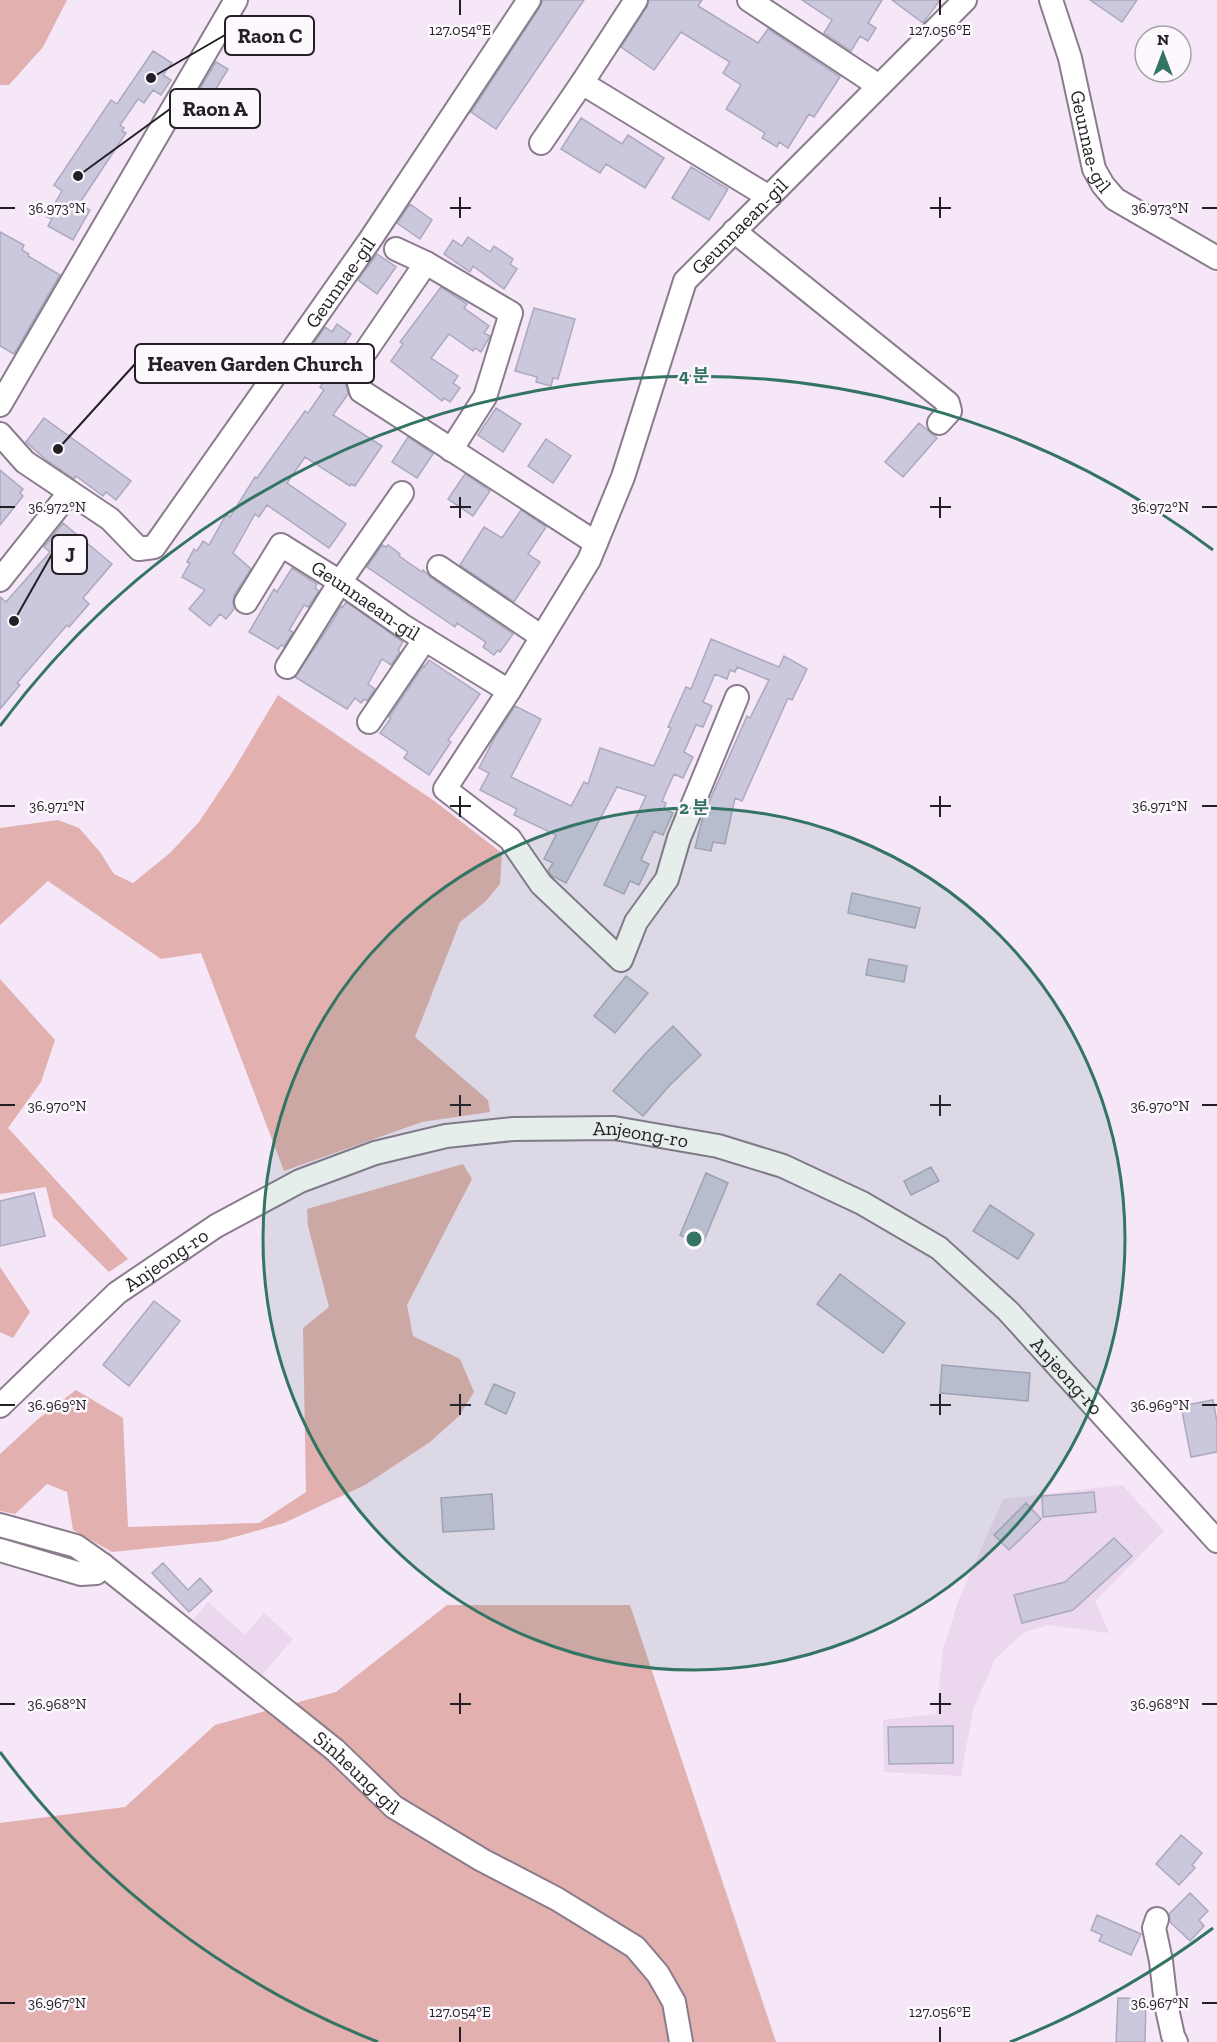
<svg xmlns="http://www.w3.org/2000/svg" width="1217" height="2042" viewBox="0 0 1217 2042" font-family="'Zilla Slab','Noto Sans KR',serif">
<rect width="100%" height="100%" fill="#f5e6f8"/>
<path fill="#ebd7ee" d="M1122,1485l42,46 -69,70 14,32 -61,-8 -25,8 -28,26 -22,51 -12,66 -77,-4 -1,-52 53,-6 7,-65 16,-50 44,-100z
M208,1602l37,33 19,-22 29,26 -37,43 -67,-57z"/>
<path fill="#e2b0af" d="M0,0h67l-24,47 -34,38h-9z
M278,695l155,105 69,53 -2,31 -15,18 -25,20 -45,115 73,63 2,12 -68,10 -138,49 -83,-218 -40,6 -113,-78 -48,44v-97l58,-8 21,8 21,24 14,22 19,9 37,-30 29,-31 34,-51z
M0,979l55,61 -14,42 -33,46 120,131 -19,13 -56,-55 -7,-30 -46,7z
M463,1164l9,15 -65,126 6,31 47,23 14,33 -15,24 -29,26 -65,43 -81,38 -64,18 -108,11 -39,-22 -6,-38 -20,-8 -32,30 -15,-3v-57l38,-35 38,-29 47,28 5,109 131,-4 47,-31 -3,-164 26,-21 -21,-81 -1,-17z
M0,1267l30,45 -17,26 -13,-6z
M447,1605h183l146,437h-776v-219l125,-16 90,-82 121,-33z"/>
<path fill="#cbc8dd" stroke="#aba9bd" stroke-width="1.5" d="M543,0h41l-88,129 -25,-17 69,-105z
M649,0h53l-4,6 60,37 10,-14 72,48 -26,40 -5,-3 -21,34 -9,-6 -2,5 -15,-9 3,-5 -39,-24 15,-24 -18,-12 7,-11 -49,-30 -27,38 -33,-23 26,-40z
M802,0h80l-14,23 8,5 -8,13 -8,-5 -9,15 -27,-18 8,-13z
M892,0h48l-17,23z
M1090,0h47l-15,22z
M153,51l19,12 -9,12 8,5 -10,15 -8,-5 -9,13 -6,-4 -18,26 4,3 -2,3 4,2 -47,71 11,6 -17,30 -25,-14 4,-7 -5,-2 15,-26 -8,-6 57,-85 6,4z
M216,62l12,7 -17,28 -12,-7z
M581,118l41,26 6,-9 36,23 -19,30 -39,-24 -6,9 -39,-24z
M691,167l37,22 -19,31 -37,-22z
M410,204l22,16 -12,19 -23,-16z
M0,232l24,13 -2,5 7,4 -1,2 32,19 -46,79 -14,-8z
M468,237l22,15 4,-6 19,13 -3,5 7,5 -13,20 -31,-23 -3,6 -26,-18 9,-14 9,6z
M377,254l19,13 -19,27 -19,-14z
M441,287l26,17 -3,4 25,18 -5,7 6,3 -9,16 -6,-4 -2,3 -24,-17 -18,24 27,18 -5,7 7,5 -10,14 -6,-4 -2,3 -51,-40 12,-17 -3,-2z
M534,308l41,11 -17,60 -5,-1 -2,8 -15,-4 1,-5 -22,-6z
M337,324l14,10 -19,27 -20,-15 13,-19 7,5z
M333,369l11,8 4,17 -15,21 49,31 -27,40 -4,-2 -1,2 -45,-29 -18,26 59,41 -17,24 -62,-43 -8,12 -4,-3 -22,39 18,16 -17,26 -1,7 1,7 -8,10 -6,-5 -10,12 -21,-17 16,-19 -23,-13 8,-14 -3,-1 7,-13 3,2 6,-10 6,4 17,-30 4,2 25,-40 2,1 48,-67 3,2 16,-23 -4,-3z
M496,408l25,16 -18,28 -25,-17z
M44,418l87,63 -15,19 -10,-8 -3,4 -27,-20 -2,3 -29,-20 -19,-17z
M919,423l18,15 -34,39 -18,-15z
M408,437l25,17 -16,24 -25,-16z
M546,439l25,17 -18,27 -25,-17z
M0,470l23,19 -3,4 3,3 -23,29z
M465,474l25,17 -17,25 -25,-17z
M521,510l25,17 -18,27 12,8 -26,40 -54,-37 24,-38 18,11z
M63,523l49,41 -29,34 6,6 -20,23 -2,-2 -50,58 3,2 -20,24v-112l6,5 44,-50 -6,-5z
M382,545l4,2 2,-2 12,9 -1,2 23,16 1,-2 8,8 82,56 -13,18 -2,-2 -4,5 -11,-8 3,-5 -29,-19 -2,4 -88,-60z
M292,568l25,16 -2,4 4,3 -11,16 -4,-2 -15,25 4,2 -9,15 -3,-2 -3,4 -29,-17 25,-43 3,3z
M346,602l57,40 -5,8 2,2 -9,13 -9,-6 -14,25 7,5 -8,12 -3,-2 -3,4 -6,-5 -8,11 -52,-32 37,-55 9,-16 2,1z
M711,639l68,28 5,-11 23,13 -15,31 -4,-2 -46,103 -7,-3 -10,46 -12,-2 -2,9 -16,-3 8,-32 44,-100 3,2 19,-38 -32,-13 -2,5 -5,-2 -3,9 -12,-5 -12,28 9,4 -9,21 -7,-2 -12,27 9,5 -10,21 -9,-4 -12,27 4,2 -2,6 9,4 -10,22 -9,-4 -13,29 8,4 -10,21 -9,-4 -6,13 -20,-9 42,-89 -29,-9 -51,96 -14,-7 -4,-5 5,-8 -9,-4 12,-24 -42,-20 3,-6 -37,-19 9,-17 -10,-5 16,-31 20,-31 26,13 -30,58 60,29 13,-24 4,2 12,-36 54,18 17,-38 -3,-1 18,-40 5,2z
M429,660l51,34 -32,46 3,2 -22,33 -25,-17 4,-6 -28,-19 11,-15 -2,-1 34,-51 1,1z
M852,893l68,15 -5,20 -67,-15z
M869,959l38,7 -3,16 -38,-7z
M626,976l22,17 -33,40 -21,-17z
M673,1026l28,29 -32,31 -26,30 -30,-25 33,-38z
M931,1167l8,14 -28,14 -7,-14z
M706,1173l22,10 -26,62 -22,-10z
M34,1193l11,43 -45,10v-45z
M990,1205l44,29 -16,25 -45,-28z
M840,1274l65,49 -22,30 -66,-49z
M154,1301l26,20 -51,65 -26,-21z
M942,1365l88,8 -2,28 -88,-8z
M494,1384l21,9 -9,21 -21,-10z
M1213,1400l4,22v30l-26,5 -10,-51z
M1094,1492l2,20 -53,5 -1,-21z
M492,1494l2,35 -51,3 -2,-34z
M1026,1503l15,16 -32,31 -15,-15z
M1114,1538l18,18 -59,54 -51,13 -8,-28 51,-13z
M163,1563l25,27 12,-12 12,13 -23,21 -37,-39z
M953,1726v37l-64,1 -1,-37z
M1181,1835l21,18 -10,12 3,3 -16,17 -23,-21z
M1190,1893l18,18 -9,9 5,6 -14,15 -20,-19 -1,-8z
M1097,1915l44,19 -10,21 -32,-14 3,-6 -11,-5z
M1118,1998l28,1 -1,43h-29z"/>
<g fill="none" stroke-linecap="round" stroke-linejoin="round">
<g stroke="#8a7c8c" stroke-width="26">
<g id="minor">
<path d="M636,0l-54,83 187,114"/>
<path d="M749,0l130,86"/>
<path id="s1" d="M1051,0l19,58 24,111 9,16 12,14 102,59"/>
<path d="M541,143l41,-60"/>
<path d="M734,231l214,172 2,8 -11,12"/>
<path d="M396,249l30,14 85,50 -26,84 -34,53"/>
<path d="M426,263l-71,104 6,24 235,152"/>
<path d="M0,405l236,-405"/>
<path id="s2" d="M0,434l25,28 85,57 29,30 15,-2 216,-307 159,-240"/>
<path d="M439,567l103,70"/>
<path d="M0,580l69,-87"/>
<path id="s3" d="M246,602l35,-57 59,37 63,44 106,65"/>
<path d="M287,667l53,-85 62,-89"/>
<path id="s4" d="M737,697l-58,141 -12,41 -31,43 -15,38 -80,-76 -31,-45 -65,-50 64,-98 80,-131 34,-83 62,-196 280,-281"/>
<path d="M369,722l56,-83"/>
<path id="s5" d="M0,1406l117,-113 99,-67 84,-45 75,-28 71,-17 67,-7 101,-1 104,18 65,20 79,37 77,45 69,63 209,230"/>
<path id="s6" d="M0,1525l76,21 27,19 232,185 59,57 88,53 75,39 78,48 23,27 16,28 7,40"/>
<path d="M0,1550l81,24 15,-1 7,-8"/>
<path d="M1157,1919l-3,9 7,33 5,43 7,32 3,6"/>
</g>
</g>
<use href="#minor" stroke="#fff" stroke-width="22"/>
</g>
<path fill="none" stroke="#241f25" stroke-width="2" d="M460,0v15M940,0v15M460,197v21M940,197v21M0,208h15M450,208h21M930,208h21M1202,208h15M460,497v21M940,497v21M0,507h15M450,507h21M930,507h21M1202,507h15M460,796v21M940,796v21M0,806h15M450,806h21M930,806h21M1202,806h15M460,1095v21M940,1095v21M0,1105h15M450,1105h21M930,1105h21M1202,1105h15M460,1394v21M940,1394v21M0,1405h15M450,1405h21M930,1405h21M1202,1405h15M460,1693v21M940,1693v21M0,1704h15M450,1704h21M930,1704h21M1202,1704h15M0,2003h15M1202,2003h15M460,2027v15M940,2027v15"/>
<circle cx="694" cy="1239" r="431" fill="#337463" fill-opacity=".12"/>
<g fill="none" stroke="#337463" stroke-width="3">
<circle cx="694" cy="1239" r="431"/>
<path d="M1213 1928A863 863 0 0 1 1010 2042M378 2042A863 863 0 0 1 0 1752M0 726A863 863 0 0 1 1213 550"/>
</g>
<g text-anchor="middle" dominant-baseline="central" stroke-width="5" stroke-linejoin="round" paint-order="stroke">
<g font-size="20" fill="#241f25" stroke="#fdf7fe">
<text stroke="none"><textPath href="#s1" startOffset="147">Geunnae-gil</textPath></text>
<text stroke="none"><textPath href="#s4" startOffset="1179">Geunnaean-gil</textPath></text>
<text stroke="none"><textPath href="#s2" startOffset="520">Geunnae-gil</textPath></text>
<text stroke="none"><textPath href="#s3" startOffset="168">Geunnaean-gil</textPath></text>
<text stroke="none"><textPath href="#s5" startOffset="726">Anjeong-ro</textPath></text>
<text stroke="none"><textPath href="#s5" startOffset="222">Anjeong-ro</textPath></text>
<text stroke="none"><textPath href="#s5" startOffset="1230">Anjeong-ro</textPath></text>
<text stroke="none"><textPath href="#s6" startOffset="440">Sinheung-gil</textPath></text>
</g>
</g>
<g font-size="15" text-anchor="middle" fill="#241f25" stroke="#fdf7fe" stroke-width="5" stroke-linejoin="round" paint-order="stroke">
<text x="460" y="35">127.054°E</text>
<text x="940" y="35">127.056°E</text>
<text x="57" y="213">36.973°N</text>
<text x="1160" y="213">36.973°N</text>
<text x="57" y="512">36.972°N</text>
<text x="1160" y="512">36.972°N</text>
<text x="57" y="811">36.971°N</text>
<text x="1160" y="811">36.971°N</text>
<text x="57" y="1111">36.970°N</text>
<text x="1160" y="1111">36.970°N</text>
<text x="57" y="1410">36.969°N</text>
<text x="1160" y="1410">36.969°N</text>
<text x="57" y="1709">36.968°N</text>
<text x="1160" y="1709">36.968°N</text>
<text x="57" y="2008">36.967°N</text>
<text x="1160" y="2008">36.967°N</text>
<text x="460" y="2017">127.054°E</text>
<text x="940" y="2017">127.056°E</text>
</g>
<circle cx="694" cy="1239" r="9" fill="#337463" stroke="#fdf7fe" stroke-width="3"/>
<g font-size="18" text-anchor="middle" font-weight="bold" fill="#337463" stroke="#fdf7fe" stroke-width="5" stroke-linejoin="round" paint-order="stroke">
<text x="694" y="382">4 분</text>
<text x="694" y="814">2 분</text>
</g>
<path fill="none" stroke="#241f25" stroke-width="2" d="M151 78L225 35M78 176L170 109M58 449L135 364M14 621L52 554"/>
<g fill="#241f25" stroke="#fdf7fe" stroke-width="2">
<circle cx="151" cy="78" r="6"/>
<circle cx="78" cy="176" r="6"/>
<circle cx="58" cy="449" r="6"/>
<circle cx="14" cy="621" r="6"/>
</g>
<g fill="#fdf7fe" stroke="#241f25" stroke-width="2">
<rect x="225" y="16" width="89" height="39" rx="6"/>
<rect x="170" y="89" width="90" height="39" rx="6"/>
<rect x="135" y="344" width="239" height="39" rx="6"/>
<rect x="52" y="535" width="35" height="39" rx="6"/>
</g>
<g font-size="21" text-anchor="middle" font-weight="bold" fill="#241f25">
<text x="270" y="43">Raon C</text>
<text x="215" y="116">Raon A</text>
<text x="255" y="371">Heaven Garden Church</text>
<text x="70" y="562">J</text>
</g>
<g transform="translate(1163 54)"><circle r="28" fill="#fdf7fe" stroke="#a6a1a7" stroke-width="1.5"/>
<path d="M0-4.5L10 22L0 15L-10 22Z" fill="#337463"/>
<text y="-9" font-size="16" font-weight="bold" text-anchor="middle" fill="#241f25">N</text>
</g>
</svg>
